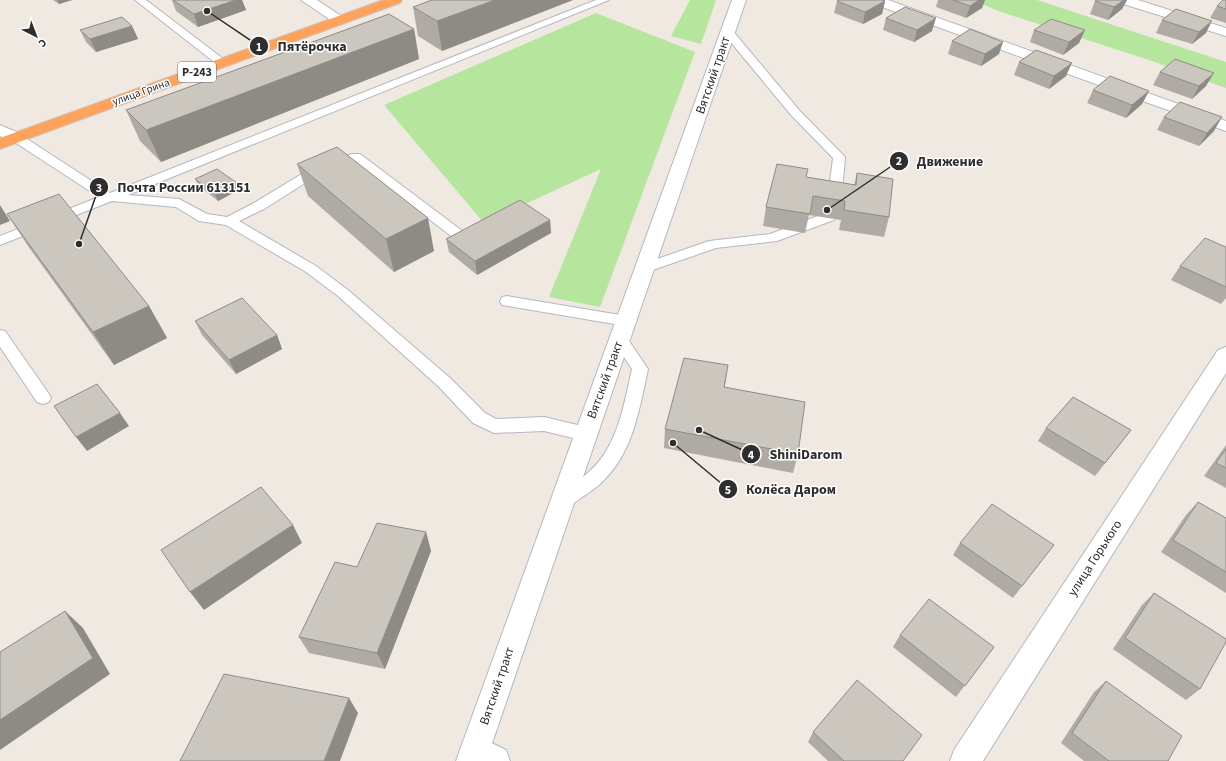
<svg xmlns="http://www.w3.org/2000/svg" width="1226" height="761" viewBox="0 0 1226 761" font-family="'Source Sans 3',sans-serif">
<rect width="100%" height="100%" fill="#efe9e1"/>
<path fill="#b6e59e" d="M690,0h26l-15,44 -30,-8z
M972,0h65l189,62v26l-74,-27 -151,-49z
M596,13l99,39 -95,255 -51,-10 52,-128 -117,54 -100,-118z"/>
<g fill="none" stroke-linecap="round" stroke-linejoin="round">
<g stroke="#b4b7c1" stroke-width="2">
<path id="lane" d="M135,0h11l80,61 1,2 -1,2h-8z
M596,0h13l-481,195 51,4 28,15 20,3 27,-14 51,-31 47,-18h8l105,79 2,3 -2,3h-10l-100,-77 -42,16 -49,31 -25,12 77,45 32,24 102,88 35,35 11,6 48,-2 42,10 6,2 2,5 -2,5 -6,2 -42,-10 -50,2 -21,-10 -35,-37 -100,-90 -32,-24 -80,-47 -27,-4 -23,-14 -64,-6 -112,44v-9l99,-39 -86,-56 -2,-3 2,-3h8l89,58z
M728,29l4,1 67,80 46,47 -4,48 -7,15 -57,21 -61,7 -66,23h-10l-2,-3 2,-3 69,-24 61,-7 53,-20 4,-9 6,-47 -42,-43 -67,-81 -1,-2z
M507,296l119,20 5,1 2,4 -2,4 -5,1 -124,-21 -2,-4 2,-4z
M0,330l5,1 44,63 2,4 -2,4 -6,2 -6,-2 -37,-55z
M620,334l5,1 23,34c-8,38 -15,82 -43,110 -7,8 -16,13 -24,19 -9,6 -14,12 -24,8l-3,-5 3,-5c11,-9 24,-16 34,-26 27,-25 33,-66 41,-101l-20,-30 3,-4z"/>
</g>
<g stroke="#b4b7c1" stroke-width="2">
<path id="street" d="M301,0h16l30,20 -2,3h-10z
M869,0h19l338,121v10l-355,-128z
M1118,0h20l88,28v8l-106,-33z
M0,125l23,10 2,3 -2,3 -6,2 -17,-7z
M1226,347v26l-243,388h-33l4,-11 264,-400z
M475,735l31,15 4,11h-46l-4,-11 4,-11z"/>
</g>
<g stroke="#b4b7c1" stroke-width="2">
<path id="secondary" d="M732,0h14l-260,761h-30z"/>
</g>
<g stroke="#c9c9c9" stroke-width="2">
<path id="highway" d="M383,0h19l-2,3 -400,146v-11z"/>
</g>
<use href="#lane" fill="#fff" fill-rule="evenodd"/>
<use href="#street" fill="#fff" fill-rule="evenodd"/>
<use href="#secondary" fill="#fff" fill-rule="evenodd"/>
<use href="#highway" fill="#ffa35c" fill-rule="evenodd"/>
</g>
<path fill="#afaba4" d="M53,0h19l-13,4z
M172,0h70l4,10 -48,17 -22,-16z
M573,0l-131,51 -24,-15 -5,-29z
M938,0h47l-3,8 -16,10 -30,-11z
M1097,0h30l-5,9 -14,11 -18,-6 5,-13z
M1226,0v23l-16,-5 7,-12z
M837,1h48l-3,13 -19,10 -29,-11z
M886,18l46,13 -18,11 -31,-12z
M1162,20l44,13 -14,11 -36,-11z
M132,26l6,13 -42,13 -10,-10 -6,-12z
M414,29l5,30 -258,103 -21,-21 -14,-31z
M1034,30h51l-6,13 -16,12 -33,-13z
M952,41l47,13 -18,12 -33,-12z
M1019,62l47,14 -17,13 -35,-14z
M1160,72l46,14 -14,13 -39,-14z
M1093,90l56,1 -7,13 -16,14 -39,-15z
M1164,117l50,14 -15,15 -42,-16z
M297,164l137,87 -40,21 -86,-76z
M857,173l32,44 -5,20 -45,-7 2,-10 -32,-5 -4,18 -42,-7 3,-19 40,-30 48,8z
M195,179l42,4 2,7 -21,11 -19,-15z
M7,214l142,92 18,32 -53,27 -86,-119z
M550,220l1,13 -74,42 -28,-23 -3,-13z
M1226,247v51l-5,6 -50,-24 9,-14z
M195,321l82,14 5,14 -46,25 -34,-39z
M725,387l73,67 -5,19 -129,-25 1,-19z
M1046,428l75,15 -26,33 -57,-35z
M1226,445v43l-22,-12z
M1198,502l28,16v75l-65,-41 25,-37z
M426,532l5,19 -46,118 -76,-16 -10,-16 58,-70z
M960,543l84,14 -31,41 -60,-43z
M1154,593l46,96 -14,11 -73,-51 29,-44z
M900,635l94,12 -38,50 -63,-50z
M1106,681l62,80h-84l-23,-18 33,-51z
M813,732l90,29h-75l-20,-19z"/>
<path fill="#8e8b86" d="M57,0h15l-13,4z
M236,0h6l4,10 -48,17 -4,-13z
M495,0h78l-131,51 -5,-30z
M979,0h6l-3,8 -16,10 4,-12z
M1124,0h3l-5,9 -14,11 6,-13z
M885,1l-3,13 -19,10 2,-12z
M936,18l-4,13 -18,11 3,-12z
M1212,21l-6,12 -14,11 7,-12z
M132,26l6,13 -42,13 -6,-13z
M414,29l5,30 -258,103 -15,-32z
M1085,30l-6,13 -16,12 6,-13z
M1003,42l-4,12 -18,12 4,-12z
M1072,63l-6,13 -17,13 5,-13z
M1214,73l-8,13 -14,13 7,-13z
M1149,91l-7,13 -16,14 6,-13z
M1222,117l-8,14 -15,15 8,-13z
M237,183l2,7 -21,11 -3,-7z
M0,205l10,16 -10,4z
M428,218l6,33 -40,21 -8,-33z
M550,220l1,13 -74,42 -2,-14z
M149,306l18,32 -53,27 -21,-33z
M277,335l5,14 -46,25 -7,-14z
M728,365l-3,20 -4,21 3,-19z
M120,413l9,13 -42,25 -11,-14z
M293,525l9,18 -98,67 -14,-18z
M426,532l5,19 -46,118 -8,-16z
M65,611l18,17 27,46 -110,76v-30z
M349,698l9,15 -18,48h-16z"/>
<path fill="#cbc7bf" stroke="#8e8b86" d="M173,0h63l-42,14z
M432,0h63l-58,21 -24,-14z
M838,0h44l3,1 -20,11 -28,-11z
M953,0h26l-9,6z
M1097,0h27l-10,7 -19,-6z
M1223,0h3v9l-9,-3z
M905,7l31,11 -19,12 -31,-12z
M1176,9l36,12 -13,11 -37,-12z
M389,14l25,15 -268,101 -20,-20z
M122,17l10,9 -42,13 -10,-9z
M1051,19l34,11 -16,12 -35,-12z
M970,29l33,13 -18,12 -33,-13z
M1036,50l36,13 -18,13 -35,-14z
M1175,59l39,14 -15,13 -39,-14z
M1110,76l39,15 -17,14 -39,-15z
M1180,102l42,15 -15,16 -43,-16z
M337,147l91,71 -42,21 -89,-75z
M777,164l31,5 -2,8 50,8 1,-12 36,6 -4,38 -45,-7 1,-9 -32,-5 -3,18 -44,-7z
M217,169l20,14 -22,11 -20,-15z
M59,194l90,112 -56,26 -86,-118z
M520,200l30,20 -75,41 -29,-22z
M1205,238l21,9v40l-46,-21z
M242,298l35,37 -48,25 -34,-39z
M684,358l44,7 -4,22 81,15 -7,52 -133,-25z
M97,384l23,29 -44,24 -22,-31z
M1073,397l58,33 -26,33 -59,-35z
M1226,449v19l-10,-5z
M261,487l32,38 -103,67 -29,-42z
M1198,502l28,16v54l-53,-32z
M992,504l62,41 -32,41 -62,-43z
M377,523l49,9 -49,121 -78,-16 36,-75 22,5z
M1154,593l72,46v3l-26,47 -75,-51z
M929,599l65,48 -29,39 -65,-51z
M65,611l28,47 -93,62v-68z
M224,674l125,24 -25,63h-144z
M857,680l65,55 -19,26h-59l-31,-29z
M1106,681l76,55 -14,25h-59l-37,-28z"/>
<g text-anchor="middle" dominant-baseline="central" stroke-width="3" stroke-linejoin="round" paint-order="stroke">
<g font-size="11" fill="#2e2e2e" stroke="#fff">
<text transform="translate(141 92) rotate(-20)">улица Грина</text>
</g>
<rect fill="#fff" stroke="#6d6d6d" stroke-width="1" x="178" y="62" width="38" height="20" rx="3"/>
<g font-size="12" font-weight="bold" fill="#2e2e2e">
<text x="197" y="72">Р-243</text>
</g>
<g font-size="13" fill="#2e2e2e" stroke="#fff">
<text transform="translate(713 75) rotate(-71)">Вятский тракт</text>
<text transform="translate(605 380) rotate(-70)">Вятский тракт</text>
<text transform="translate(1095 558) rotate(-57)">улица Горького</text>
<text transform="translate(497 686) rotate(-71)">Вятский тракт</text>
</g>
</g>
<path fill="none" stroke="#2e2e2e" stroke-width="1.5" d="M207 11L259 46M827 210L899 161M79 244L99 187M699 430L751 454M673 443L728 489"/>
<g fill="#2e2e2e" stroke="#fff" stroke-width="1.5">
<circle cx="207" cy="11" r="4"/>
<circle cx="827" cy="210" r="4"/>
<circle cx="79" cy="244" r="4"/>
<circle cx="699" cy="430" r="4"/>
<circle cx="673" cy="443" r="4"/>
<circle cx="259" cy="46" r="10"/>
<circle cx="899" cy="161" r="10"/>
<circle cx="99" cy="187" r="10"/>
<circle cx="751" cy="454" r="10"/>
<circle cx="728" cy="489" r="10"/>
</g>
<g font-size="12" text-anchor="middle" font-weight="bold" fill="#fff">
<text x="259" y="51">1</text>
<text x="899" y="165">2</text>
<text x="99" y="192">3</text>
<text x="751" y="459">4</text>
<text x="728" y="494">5</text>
</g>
<g font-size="14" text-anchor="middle" font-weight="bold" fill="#2e2e2e" stroke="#fff" stroke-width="3" stroke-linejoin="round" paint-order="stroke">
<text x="312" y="51">Пятёрочка</text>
<text x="950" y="166">Движение</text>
<text x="184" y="192">Почта России 613151</text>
<text x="806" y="459">ShiniDarom</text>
<text x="791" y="494">Колёса Даром</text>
</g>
<g transform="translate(36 36) rotate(138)" stroke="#ffffff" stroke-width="3" paint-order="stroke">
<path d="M0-3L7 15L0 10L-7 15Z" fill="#2e2e2e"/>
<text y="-6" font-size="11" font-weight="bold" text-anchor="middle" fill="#2e2e2e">С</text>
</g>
</svg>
